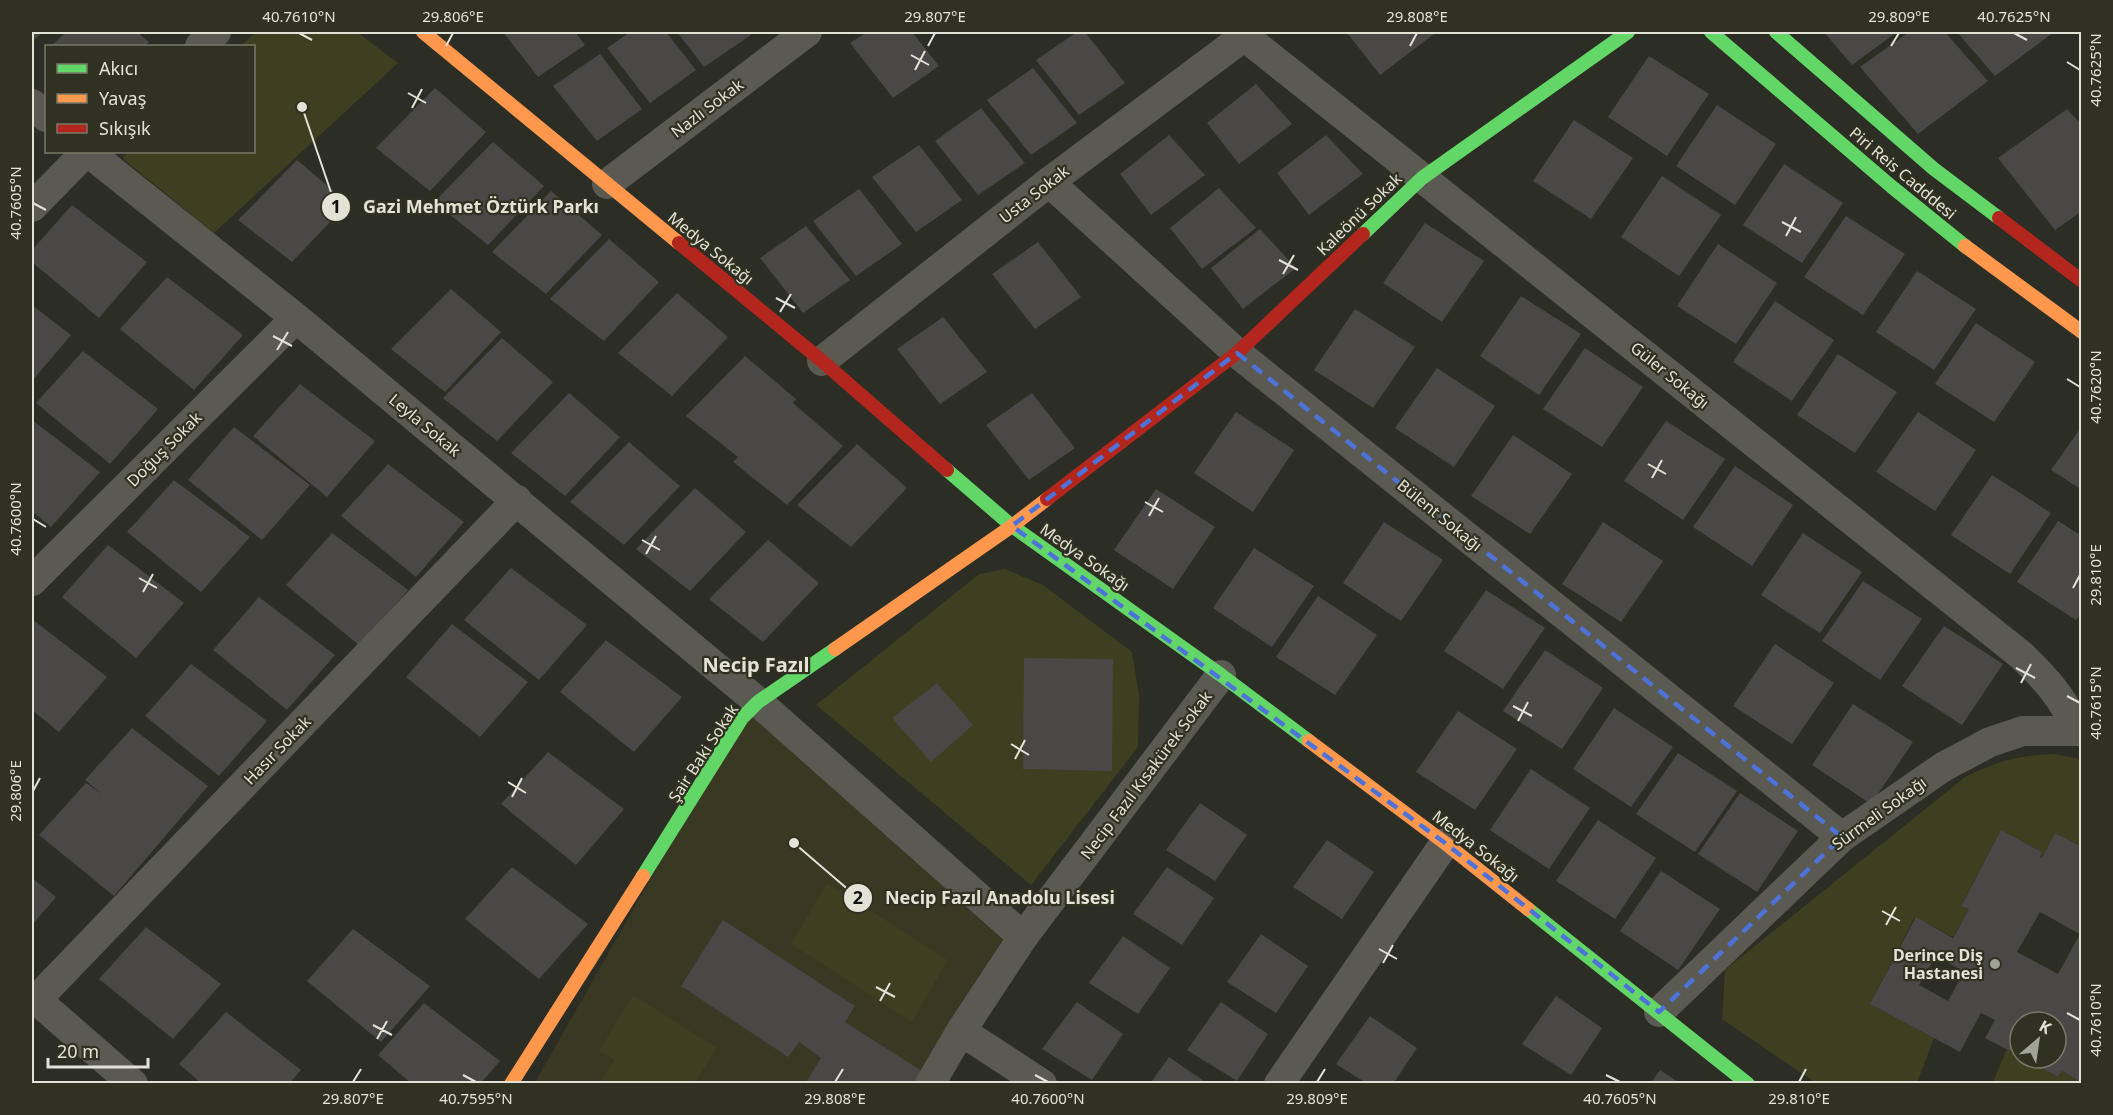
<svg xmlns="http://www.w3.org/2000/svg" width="2113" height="1115" viewBox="0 0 2113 1115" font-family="'Noto Sans',sans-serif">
<rect width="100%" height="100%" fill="#2c2d24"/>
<path fill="#383823" d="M758,702l265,235 -96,146 -393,1 208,-366z"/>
<path fill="#3e3e21" d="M256,32h101l41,31 -184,170 -92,-75 7,-6h125v-106h-14z
M1005,569l38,16 89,67 7,43 -1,52 -107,138 -215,-180 163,-131z
M2055,754l26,5v88l-26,-14 -13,25 -2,-1 2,-5 -41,-22 -40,75 8,4 -16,28 -38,-20 -45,87 64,34 -17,45h-101l-94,-64 3,-49 240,-193c34,-17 53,-21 90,-23z
M827,883l121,77 -36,62 -121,-78z
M633,995l84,53 -22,35h-95l14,-23 -15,-9z
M2007,1049l51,28 4,-6 17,10 -1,3h-86z"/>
<path fill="#494847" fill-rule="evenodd" d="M32,32h11l-9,8 -2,-2z
M66,32h71l12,10 -4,4h-94z
M503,32h72l10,13 -47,32z
M630,32h36l30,38 -46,33 -43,-55z
M677,32h71l3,3 -47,32z
M867,32h45l27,34 -46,32 -43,-55z
M1077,32h8l40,51 -46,32 -43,-55z
M1351,32h81l2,2 -54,41 -32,-41z
M1824,32h73l-45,33z
M1909,32h36l43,49 -70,53 -58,-67z
M1957,32h97l-59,44z
M600,54l42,55 -45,32 -44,-55z
M1649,56l60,38 -42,62 -59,-39z
M1033,68l44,55 -46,32 -44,-55z
M1256,84l36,40 -53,40 -32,-41z
M435,88l51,44 -56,59 -54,-43z
M1717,105l59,39 -41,61 -59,-39z
M981,108l44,55 -47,32 -43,-54z
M2067,109l15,16v86l-27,19 -57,-72z
M1574,120l59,38 -42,61 -58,-38z
M1169,135l36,40 -54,40 -31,-41z
M1326,135l37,39 -54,41 -32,-42z
M493,142l51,44 -56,59 -54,-43z
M919,145l43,55 -46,32 -44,-55z
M297,160l51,43 -56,59 -54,-42z
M1784,164l59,39 -41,60 -59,-38z
M1662,176l59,39 -42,61 -58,-39z
M1219,188l37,40 -54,41 -32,-41z
M859,189l43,55 -46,32 -43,-55z
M551,191l51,44 -56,59 -54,-42z
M72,205l75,57 -48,56 -67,-56v-12z
M1846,216l59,38 -42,61 -59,-38z
M1425,223l59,38 -42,61 -59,-39z
M806,226l44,54 -47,33 -43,-55z
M1260,229l36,39 -53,41 -32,-41z
M609,239l50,43 -55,59 -54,-42z
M1038,242l43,55 -46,32 -43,-55z
M1718,244l59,39 -41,61 -59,-38z
M1917,271l59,38 -42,61 -58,-38z
M167,277l76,58 -49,55 -74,-61z
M451,289l50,43 -56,60 -54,-43z
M677,293l51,44 -56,59 -54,-43z
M1521,296l60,38 -42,61 -59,-39z
M1775,301l59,39 -42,61 -59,-39z
M32,305l39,30 -39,46z
M1355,309l60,38 -42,61 -59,-38z
M943,317l44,55 -47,32 -43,-55z
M1976,323l59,39 -41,60 -59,-38z
M502,338l51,44 -56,59 -54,-43z
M1585,348l58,39 -41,60 -59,-38z
M83,351l75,58 -48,55 -74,-61z
M1838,354l59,38 -42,61 -58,-38z
M745,356l51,43 -3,4 50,43 -56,59 -54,-43 5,-5 -52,-41z
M1437,368l58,38 -41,61 -59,-39z
M300,384l75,57 -48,56 -74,-61z
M569,393l51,44 -55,59 -54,-43z
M1032,393l43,55 -46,32 -43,-55z
M1236,412l58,38 -41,62 -59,-39z
M1918,412l58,38 -41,61 -59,-39z
M32,420l68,52 -49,55 -19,-16z
M1666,421l59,38 -42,61 -59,-39z
M2082,426v64l-31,-20z
M234,427l76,58 -48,55 -74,-60z
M1513,435l59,39 -42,60 -59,-38z
M629,442l51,44 -56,59 -54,-43z
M857,444l50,44 -56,59 -54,-42z
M388,464l76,58 -48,55 -75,-61z
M1735,466l58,39 -41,61 -59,-39z
M1992,475l59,38 -41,61 -59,-39z
M174,480l76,57 -49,55 -74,-60z
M695,488l51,44 -56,59 -54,-42z
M1156,489l59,38 -42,62 -59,-39z
M2058,521l24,15v77l-6,7 -59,-38z
M1384,522l59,38 -42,61 -58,-38z
M1603,522l60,39 -42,61 -59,-38z
M332,533l76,57 -48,56 -74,-61z
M1803,533l59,39 -42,61 -59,-38z
M768,540l51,43 -56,59 -54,-43z
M108,545l76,58 -48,55 -74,-61z
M1254,548l60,38 -42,61 -59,-39z
M511,568l76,57 -48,55 -75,-60z
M1863,581l59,38 -42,61 -58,-39z
M1486,590l59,38 -42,61 -59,-38z
M1318,596l59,39 -42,60 -59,-38z
M259,597l76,58 -48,55 -74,-60z
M32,619l75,58 -48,55 -27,-22z
M452,624l76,58 -48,55 -74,-60z
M1944,626l59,38 -41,61 -60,-39z
M606,640l76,57 -48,55 -74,-60z
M1775,644l59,39 -42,61 -59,-38z
M1545,650l58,38 -41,61 -59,-38z
M1024,658l89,1 -1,112 -89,-2z
M191,664l76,57 -48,55 -74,-60z
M937,683l36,42 -42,37 -39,-44z
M1853,704l60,38 -42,62 -59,-39z
M1614,708l59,39 -42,60 -58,-38z
M1458,711l59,38 -42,61 -59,-38z
M132,728l76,58 -94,110 -75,-61 47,-52 16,11 -17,-14z
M548,752l76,57 -48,56 -75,-61z
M1678,753l59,38 -42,61 -59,-38z
M1531,769l59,39 -41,61 -59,-39z
M1740,793l58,38 -41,61 -59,-38z
M1200,803l47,32 -32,46 -49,-31z
M1598,820l58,38 -41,61 -59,-38z
M2001,830l41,22 -2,5 2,1 13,-25 27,14v237h-4l1,-3 -17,-10 -4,6 -35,-19h33v-36h-36v34l-35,-18 10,-18 -14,-7 -21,39 -90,-48 46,-87 37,21 16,-29 -8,-3zM2040,912l40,22 -22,40 -41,-22zM1936,956l28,16 -16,29 -29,-16z
M1327,840l47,32 -32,47 -49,-32z
M512,867l76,57 -49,55 -74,-60z
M1167,867l47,31 -32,47 -49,-31z
M1661,871l59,38 -42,61 -58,-39z
M32,878l24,19 -24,28z
M723,920l132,86 -10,16 86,55 -4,7h-122l16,-26 -22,-16 -11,15 -107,-71z
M146,927l75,57 -48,55 -74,-60z
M353,929l77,57 -49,56 -74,-61z
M1261,934l47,32 -32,47 -49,-31z
M1123,936l47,32 -32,46 -49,-31z
M1556,996l46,32 -31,47 -49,-31z
M1077,1002l46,32 -31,46 -50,-31z
M1221,1002l47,32 -31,47 -50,-31z
M424,1003l76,58 -20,23h-68l-34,-29z
M226,1012l75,58 -12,14h-87l-23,-20z
M1370,1016l47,32 -24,36h-25l-32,-20z
M1169,1057l39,27h-58z
M1660,1070l21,14h-31z"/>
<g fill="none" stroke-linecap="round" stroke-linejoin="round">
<path stroke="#5a5a53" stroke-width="30" d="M1244,36l777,619c27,26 40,41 57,75
M200,46l16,-14
M32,104l14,13
M88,152l208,166 462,384 265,235
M1049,182l188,171 605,484
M607,184l200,-152
M32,207l54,-55
M822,361l227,-179 201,-150
M32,581l264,-263
M32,996l101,88
M36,1000l481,-500
M1659,1012l183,-175 101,-70 47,-25 33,-11h59
M961,1031l81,53
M930,1084l31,-53 62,-94 198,-262
M1279,1084l166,-241"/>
<path stroke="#63d668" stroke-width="14" d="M1711,32l181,155 73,59
M1776,32l158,137 65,49
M1363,234l59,-56 206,-146
M947,470l65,56 209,149 88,66
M643,876l99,-158 16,-16 77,-53
M1528,909l220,175"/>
<path stroke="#ff974d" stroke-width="14" d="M423,32l256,211
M1965,246l117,86
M835,649l177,-123 35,-27
M1309,741l136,102 83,66
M511,1084l132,-208"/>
<path stroke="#b3261e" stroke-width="14" d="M1999,218l83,63
M679,243l143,118 125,109
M1047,499l190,-146 126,-119"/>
</g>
<path fill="none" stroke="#4e73d8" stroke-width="4.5" stroke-dasharray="12 8" stroke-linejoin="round" d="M1237,353l605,484 -183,175 -214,-169 -433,-317z"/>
<path fill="none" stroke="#e2e2d7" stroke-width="2" d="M299,33l13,7M2014,33l13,7M446,46l7,-13M928,46l7,-13M1410,46l7,-13M1891,46l8,-13M911,55l18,10M2067,62l13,8M915,70l10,-19M408,93l18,10M412,108l10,-19M33,203l13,7M1782,222l19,10M1786,236l10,-19M1279,260l19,10M1283,274l11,-19M776,298l19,10M780,312l11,-18M273,336l19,10M277,350l11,-18M2067,379l13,8M1648,464l18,10M1652,478l10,-18M1145,502l18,10M1149,516l10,-18M33,519l13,8M642,540l18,10M646,554l10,-18M139,578l18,10M2073,588l7,-13M143,592l10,-18M2016,668l19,10M2021,683l10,-19M2067,696l13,7M1513,706l19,10M1518,721l10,-19M1011,744l18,11M1015,759l10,-19M508,782l18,11M33,791l7,-13M512,797l10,-19M1882,911l18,10M1886,925l10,-18M1379,949l18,10M1383,963l10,-18M876,987l19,10M880,1001l10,-18M2067,1013l13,7M373,1025l19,10M377,1039l10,-18M463,1075l13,7M1035,1075l13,7M1606,1075l14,7M353,1082l8,-13M835,1082l8,-13M1317,1082l8,-13M1799,1082l7,-13"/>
<circle fill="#a2a398" stroke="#303120" stroke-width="2" cx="1995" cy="964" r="6"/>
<g text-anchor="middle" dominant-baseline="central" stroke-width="4.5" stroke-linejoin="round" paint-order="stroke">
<g font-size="16" fill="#e2e2d7" stroke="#303120">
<text transform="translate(707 108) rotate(-37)">Nazlı Sokak</text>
<text transform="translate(1903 173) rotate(40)">Piri Reis Cadddesi</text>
<text transform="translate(1034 194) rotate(-38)">Usta Sokak</text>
<text transform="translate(1359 214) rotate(-44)">Kaleönü Sokak</text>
<text transform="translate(711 248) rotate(39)">Medya Sokağı</text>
<text transform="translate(1670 375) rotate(39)">Güler Sokağı</text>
<text transform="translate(425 425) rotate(40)">Leyla Sokak</text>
<text transform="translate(164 449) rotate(-45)">Doğuş Sokak</text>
<text transform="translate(1440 515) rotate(39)">Bülent Sokağı</text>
<text transform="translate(1085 557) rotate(35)">Medya Sokağı</text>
<text transform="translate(277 750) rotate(-46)">Hasır Sokak</text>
<text transform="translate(703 753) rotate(-57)">Şair Baki Sokak</text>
<text transform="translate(1146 775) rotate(-53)">Necip Fazıl Kısakürek Sokak</text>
<text transform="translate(1879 813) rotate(-36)">Sürmeli Sokağı</text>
<text transform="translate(1476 846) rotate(38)">Medya Sokağı</text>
</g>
<g font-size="16" font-weight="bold" fill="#e2e2d7" stroke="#303120" text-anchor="end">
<text x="1983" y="955">Derince Diş<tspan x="1983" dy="18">Hastanesi</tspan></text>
</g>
<g font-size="20" font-weight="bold" fill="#e2e2d7" stroke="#303120">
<text x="756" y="664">Necip Fazıl</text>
</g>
</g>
<path fill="none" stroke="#e2e2d7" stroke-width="2" d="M302 107L336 207M794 843L858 898"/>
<g fill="#e2e2d7" stroke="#303120" stroke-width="2">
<circle cx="302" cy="107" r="6"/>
<circle cx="794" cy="843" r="6"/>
<circle cx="336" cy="207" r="15"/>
<circle cx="858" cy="898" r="15"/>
</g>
<g font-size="18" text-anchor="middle" font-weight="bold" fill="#111">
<text x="336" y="213">1</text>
<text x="858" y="904">2</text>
</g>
<g font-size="18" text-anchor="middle" font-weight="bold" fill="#e2e2d7" stroke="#303120" stroke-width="4.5" stroke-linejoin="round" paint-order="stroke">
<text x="481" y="213">Gazi Mehmet Öztürk Parkı</text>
<text x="1000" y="904">Necip Fazıl Anadolu Lisesi</text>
</g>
<rect width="2113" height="1115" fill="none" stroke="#303120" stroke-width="66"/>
<rect x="45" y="45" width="210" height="108" fill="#303120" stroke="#777869" stroke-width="1.5"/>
<rect x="57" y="64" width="30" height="9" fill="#63d668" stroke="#777869" stroke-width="1.5"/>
<text x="99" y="75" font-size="18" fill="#e2e2d7">Akıcı</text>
<rect x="57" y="94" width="30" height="9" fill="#ff974d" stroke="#777869" stroke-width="1.5"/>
<text x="99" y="105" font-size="18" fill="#e2e2d7">Yavaş</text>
<rect x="57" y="124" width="30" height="9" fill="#b3261e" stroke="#777869" stroke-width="1.5"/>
<text x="99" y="135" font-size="18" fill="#e2e2d7">Sıkışık</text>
<g transform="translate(2038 1040) rotate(29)"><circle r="28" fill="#303120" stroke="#777869" stroke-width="1.5"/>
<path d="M0-4.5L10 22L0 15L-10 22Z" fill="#a2a398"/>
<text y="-9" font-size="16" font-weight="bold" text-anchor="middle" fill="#e2e2d7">K</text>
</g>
<path d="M48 1058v9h100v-9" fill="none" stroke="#e2e2d7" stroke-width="3"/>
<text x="57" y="1058" font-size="18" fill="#e2e2d7" stroke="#303120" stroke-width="4.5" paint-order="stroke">20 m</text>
<rect x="33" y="33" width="2047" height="1049" fill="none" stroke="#e2e2d7" stroke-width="2"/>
<g font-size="15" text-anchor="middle" fill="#e2e2d7">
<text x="299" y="22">40.7610°N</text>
<text x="453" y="22">29.806°E</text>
<text x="935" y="22">29.807°E</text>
<text x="1417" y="22">29.808°E</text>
<text x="1899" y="22">29.809°E</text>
<text x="2014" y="22">40.7625°N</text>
<text transform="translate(2096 70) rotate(-90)" y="5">40.7625°N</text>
<text transform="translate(16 203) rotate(-90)" y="5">40.7605°N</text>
<text transform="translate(2096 387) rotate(-90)" y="5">40.7620°N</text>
<text transform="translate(16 519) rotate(-90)" y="5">40.7600°N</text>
<text transform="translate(2096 575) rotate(-90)" y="5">29.810°E</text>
<text transform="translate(2096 703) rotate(-90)" y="5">40.7615°N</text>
<text transform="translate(16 791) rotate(-90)" y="5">29.806°E</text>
<text transform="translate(2096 1020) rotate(-90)" y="5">40.7610°N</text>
<text x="353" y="1104">29.807°E</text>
<text x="476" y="1104">40.7595°N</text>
<text x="835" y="1104">29.808°E</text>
<text x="1048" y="1104">40.7600°N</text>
<text x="1317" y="1104">29.809°E</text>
<text x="1620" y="1104">40.7605°N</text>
<text x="1799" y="1104">29.810°E</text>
</g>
</svg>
